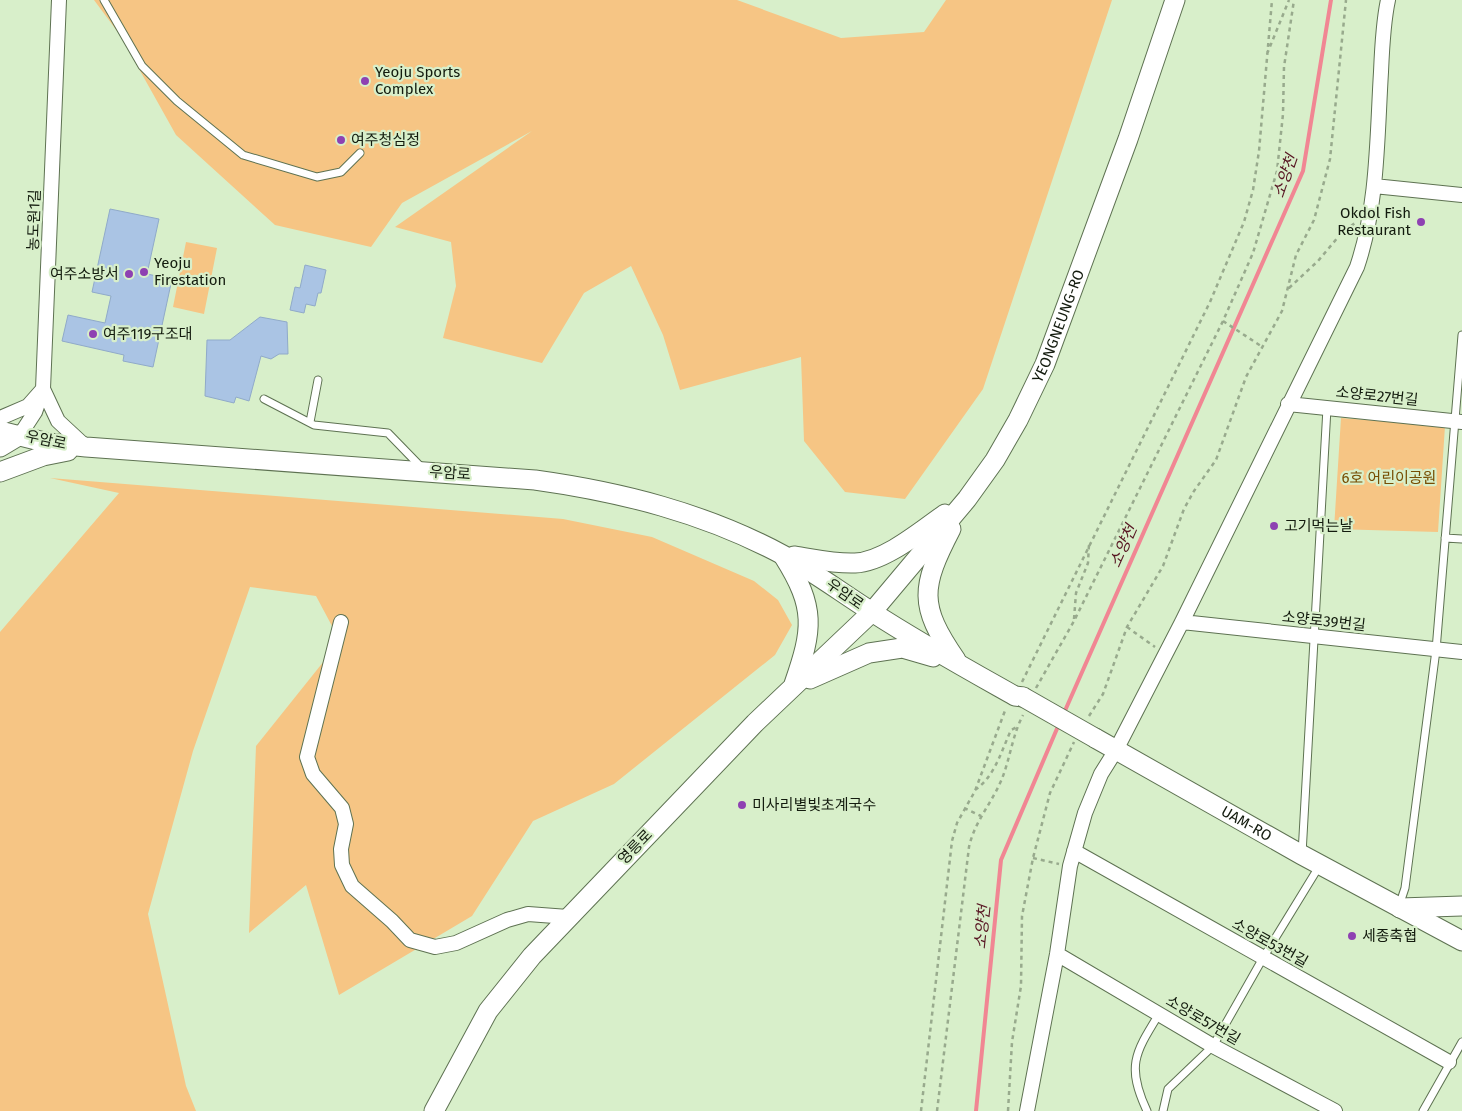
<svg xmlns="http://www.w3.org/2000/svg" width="1462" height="1111" viewBox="0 0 1462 1111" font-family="'Fira Sans','Noto Sans KR',sans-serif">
<rect width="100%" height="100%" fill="#d8efca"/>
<path fill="#f6c584" d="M94,0h643l104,38 83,-6 22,-32h166l-129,389 -78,110 -60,-7 -41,-51 -3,-84 -121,33 -17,-55 -32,-69 -47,27 -42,70 -99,-25 13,-52 -5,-44 -56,-15 137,-96 -130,72 -31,44 -96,-22 -99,-90 -56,-100z
M186,242l31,6 -13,66 -31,-7z
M1341,418l104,8 -7,106 -104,-3z
M50,478l513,41 89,18 102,44 24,19 14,25 -17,30 -161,129 -81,37 -61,95 -133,79 -33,-110 -57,48 7,-187 84,-105 -24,-45 -66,-9 -57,164 -45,163 38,172 10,25h-196v-479l119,-139z"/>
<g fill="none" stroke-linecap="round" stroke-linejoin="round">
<path stroke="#f18693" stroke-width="4" d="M1064,713l239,-542 28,-171
M976,1111l25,-251 58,-136"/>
</g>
<path fill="#aac4e4" stroke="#90aac9" d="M110,209l49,10 -12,55 25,5 -19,88 -30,-6 1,-6 -62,-14 6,-26 37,8 6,-27 -19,-4z
M305,265l21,5 -5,23h-3l-3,13 -9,-2 -2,9 -14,-3 5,-23 5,1z
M260,317l27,5 1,32h-9l-8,5 -10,-3 -12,45 -13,-4 -2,6 -29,-7 2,-56h23z"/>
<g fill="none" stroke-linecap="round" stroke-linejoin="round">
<g stroke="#5e7252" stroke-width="9">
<path id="lane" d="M104,0l38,66 35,35 66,54 74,22 24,-5 19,-19
M264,399l50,26 74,8 34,35
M310,422l8,-42
M1445,538l17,1
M1302,854l25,-446
M1399,906l6,-18 31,-238 26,-315
M1147,1111c-21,-45 -12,-58 12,-97
M1163,1111l5,-22 45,-43 50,-88 57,-93
M1423,1111l39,-69"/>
</g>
<g stroke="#5e7252" stroke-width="16">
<path id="street" d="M1374,186l88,9
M1288,404l174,18
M0,418l28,-12 15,-17 15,32 28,26
M20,435l15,-23 8,-23 16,-389
M341,622l-34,135 6,17 29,34 4,16 -5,25 1,16 10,21 40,35 18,19 25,7 21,-4 51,-23 21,-6 40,3
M1182,622l280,30
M1074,851l375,211
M1057,954l156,92 122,65
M1027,1111l30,-157 13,-88 15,-53 16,-39 15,-24 66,-128 175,-355c21,-62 20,-130 24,-195 1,-24 2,-49 7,-72"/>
</g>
<g stroke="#5e7252" stroke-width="21">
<g id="secondary">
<path d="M0,431l48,12 38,4 449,33c86,12 170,33 248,75 31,17 59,38 89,57 46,30 95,57 143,84l8,1"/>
<path d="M0,447l20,-12"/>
<path d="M0,472l43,-16 25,-5"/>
<path d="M951,529c-30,58 -33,76 5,131"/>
<path d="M794,556c20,3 41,8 61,7 29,-1 66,-32 90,-49"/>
<path d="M784,557c32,51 29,72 10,127"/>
<path d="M810,679l59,-26 33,-5 31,9"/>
<path id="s1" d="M1095,738l207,117 160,86"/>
<path d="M1400,908l62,-2"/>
<path id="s2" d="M434,1111l54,-100 44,-55 223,-233 117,-111 95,-113 28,-39 23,-40 27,-56 83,-225 47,-139"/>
</g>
</g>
<path stroke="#98aa8d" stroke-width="2.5" stroke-dasharray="4 4" stroke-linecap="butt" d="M1267,54l22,-54
M1289,288l29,-27 21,-25 17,-14
M1223,321l38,25
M1074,619l2,-26 12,-30 1,-19
M1127,627l28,20
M1022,682l188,-380 34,-80 9,-32 6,-39 13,-151
M1036,688l38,-67 149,-300 30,-68 24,-82 6,-57 1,-47 10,-67
M1089,716l14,-22 24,-67 36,-61 21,-57 10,-18 22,-31 30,-83 36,-66 14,-56 18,-35 16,-61 16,-159
M975,790c20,-14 26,-38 36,-60l6,-3
M964,808l17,8
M1033,858l26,6
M921,1111l31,-270 5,-18 18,-32 31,-83
M937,1111l32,-264c5,-24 22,-43 32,-66 9,-21 11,-45 22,-66
M1008,1111l4,-69 9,-56 1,-70 11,-58 17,-65 24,-51"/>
<use href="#lane" stroke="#fff" stroke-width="7"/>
<use href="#street" stroke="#fff" stroke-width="14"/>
<use href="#secondary" stroke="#fff" stroke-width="19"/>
<g stroke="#5e7252" stroke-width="21" stroke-linecap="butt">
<path id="secondary-bridge" d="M1023,697l72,41"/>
</g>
<use href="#secondary-bridge" stroke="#fff" stroke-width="19"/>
</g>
<g fill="#8e41b2" stroke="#d8efca" stroke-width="2">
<circle cx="365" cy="81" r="5"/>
<circle cx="341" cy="140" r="5"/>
<circle cx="1421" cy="222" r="5"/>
<circle cx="144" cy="272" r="5"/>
<circle cx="129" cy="274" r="5"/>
<circle cx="93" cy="334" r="5"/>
<circle cx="1274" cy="526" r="5"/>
<circle cx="742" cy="805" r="5"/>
<circle cx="1352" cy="936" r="5"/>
</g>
<g text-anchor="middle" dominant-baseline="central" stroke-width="4.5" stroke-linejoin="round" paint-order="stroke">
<g font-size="15" fill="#131b0e" stroke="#d8efca" text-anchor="start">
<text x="375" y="72">Yeoju Sports<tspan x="375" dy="17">Complex</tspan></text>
<text x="351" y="140">여주청심정</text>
<text x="1411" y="213" text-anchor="end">Okdol Fish<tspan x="1411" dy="17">Restaurant</tspan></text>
<text x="154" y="263">Yeoju<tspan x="154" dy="17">Firestation</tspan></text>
<text x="119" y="274" text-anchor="end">여주소방서</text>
<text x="103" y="334">여주119구조대</text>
<text x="1284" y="526">고기먹는날</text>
<text x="752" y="805">미사리별빛초계국수</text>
<text x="1362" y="936">세종축협</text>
</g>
<g font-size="15" fill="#131b0e" stroke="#d8efca">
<text transform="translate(34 220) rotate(-88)">농도원1길</text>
<text stroke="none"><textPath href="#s2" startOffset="1012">YEONGNEUNG-RO</textPath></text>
<text transform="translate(1377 396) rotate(6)">소양로27번길</text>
<text transform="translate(46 440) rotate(12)">우암로</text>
<text transform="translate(450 473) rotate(4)">우암로</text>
<text transform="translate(845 594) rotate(35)">우암로</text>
<text transform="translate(1324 621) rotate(6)">소양로39번길</text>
<text stroke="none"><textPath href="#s1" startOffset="174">UAM-RO</textPath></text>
<text transform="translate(635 847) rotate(-46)">영릉로</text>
<text transform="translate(1270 943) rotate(29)">소양로53번길</text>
<text transform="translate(1203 1020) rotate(30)">소양로57번길</text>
</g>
<g font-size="15" fill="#774d02" stroke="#d8efca">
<text x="1389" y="478">6호 어린이공원</text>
</g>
<g font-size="16" font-style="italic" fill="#571522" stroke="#d8efca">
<text transform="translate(1285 176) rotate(-71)">소양천</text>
<text transform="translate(1123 546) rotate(-66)">소양천</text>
<text transform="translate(982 927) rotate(-84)">소양천</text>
</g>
</g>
</svg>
